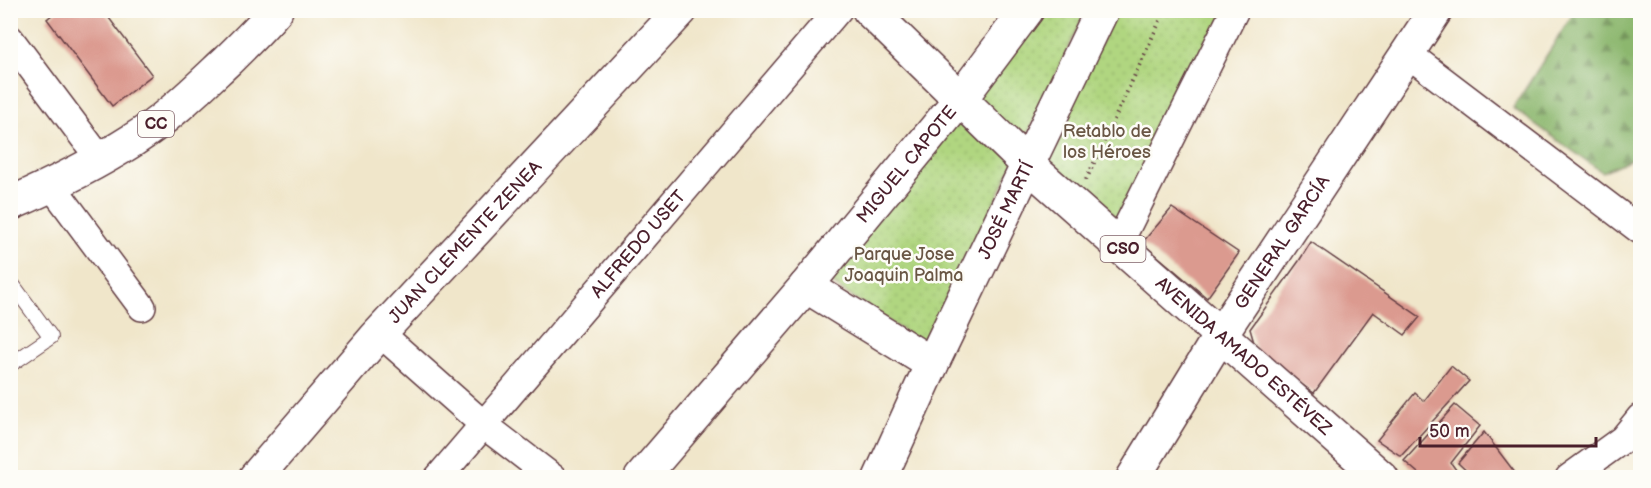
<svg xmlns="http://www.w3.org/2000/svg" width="1651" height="488" viewBox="0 0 1651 488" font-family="'Balsamiq Sans',sans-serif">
<defs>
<pattern id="grass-dots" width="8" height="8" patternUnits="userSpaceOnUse" patternTransform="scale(1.5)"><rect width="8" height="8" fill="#b0d680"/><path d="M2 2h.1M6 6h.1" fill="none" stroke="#99b76f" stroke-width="1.8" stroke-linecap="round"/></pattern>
<pattern id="forest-firs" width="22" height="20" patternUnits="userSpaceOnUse" patternTransform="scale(1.5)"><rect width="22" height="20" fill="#8cb76e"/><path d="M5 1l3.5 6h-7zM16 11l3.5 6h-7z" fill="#74945b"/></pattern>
</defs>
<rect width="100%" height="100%" fill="#fdfcf7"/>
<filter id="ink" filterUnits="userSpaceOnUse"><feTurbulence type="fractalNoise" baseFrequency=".0167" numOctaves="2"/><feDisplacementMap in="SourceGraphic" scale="12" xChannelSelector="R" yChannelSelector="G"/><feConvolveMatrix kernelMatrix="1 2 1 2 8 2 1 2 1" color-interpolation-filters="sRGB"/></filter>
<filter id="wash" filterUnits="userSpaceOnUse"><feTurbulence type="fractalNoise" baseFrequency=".008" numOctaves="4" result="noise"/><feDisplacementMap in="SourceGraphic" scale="24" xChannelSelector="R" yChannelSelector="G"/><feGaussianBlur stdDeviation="1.35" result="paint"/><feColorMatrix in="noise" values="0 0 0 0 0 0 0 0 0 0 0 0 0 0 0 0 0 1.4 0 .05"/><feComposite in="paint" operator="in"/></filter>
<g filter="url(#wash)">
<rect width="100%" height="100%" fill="#f0e6ca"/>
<path fill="url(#grass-dots)" stroke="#7d7a56" stroke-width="1.5" d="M1043,11h43l-160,335 -105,-70z
M1117,11h112l-110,217 -77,-70z"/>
<path fill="url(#forest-firs)" stroke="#6b6b4c" stroke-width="1.5" d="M1575,11h65v76l-4,3 4,12v53l-38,17 -89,-64z"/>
<g id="blocks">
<path fill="#db9a8f" d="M58,10h45l49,65 -40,31 -65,-87z
M1172,208l67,45 -32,45 -65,-55z
M1311,242l109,75 -15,18 -32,-23 -59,81 -57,-40 -7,-24 49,-68z
M1451,366l18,15 -68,75 -24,-16 38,-47 9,8z
M1455,405l25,21 -29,37 8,11 -3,4h-32l-20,-17z
M1484,432l35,46h-45l-16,-15z"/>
</g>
</g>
<g filter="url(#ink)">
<use href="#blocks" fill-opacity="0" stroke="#633d43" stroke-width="1.5"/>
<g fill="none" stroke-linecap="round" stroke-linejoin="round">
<g stroke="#633d43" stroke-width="16">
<path id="lane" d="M10,281l41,56 -41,28"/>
</g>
<g stroke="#633d43" stroke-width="30">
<g id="street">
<path d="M10,39l90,120"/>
<path d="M1408,54l232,176"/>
<path d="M52,186l90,121"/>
<path d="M1118,245l117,-235"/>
<path d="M380,333l104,92 69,53"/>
<path id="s1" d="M438,478l400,-468"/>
<path d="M1569,478l54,-39 17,-21"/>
</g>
</g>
<g stroke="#633d43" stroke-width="36">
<g id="secondary">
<path d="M641,478l165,-192"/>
<path id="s2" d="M1133,478l88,-144 215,-324"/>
</g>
</g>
<g stroke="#633d43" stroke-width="36">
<g id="primary">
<path id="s3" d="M869,10l158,154 355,314"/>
<path id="s4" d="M932,364l-126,-78 155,-188 66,-88"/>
<path id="s5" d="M255,478l121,-141 305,-327"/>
<path id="s6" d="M880,478l52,-114 170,-354"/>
</g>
</g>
<g stroke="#633d43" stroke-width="36">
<path id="highway" d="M10,204c43,-19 84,-39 123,-64 35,-22 65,-52 95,-80 16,-16 33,-32 48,-50"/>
</g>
<path stroke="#633d43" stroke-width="4" stroke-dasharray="1.5 4.5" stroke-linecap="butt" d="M1086,180l79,-170"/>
<use href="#lane" stroke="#fff" stroke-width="14"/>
<use href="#street" stroke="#fff" stroke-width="27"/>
<use href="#secondary" stroke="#fff" stroke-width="33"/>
<use href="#primary" stroke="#fff" stroke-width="33"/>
<use href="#highway" stroke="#fff" stroke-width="33"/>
</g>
</g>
<g text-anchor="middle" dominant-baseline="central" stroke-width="5" stroke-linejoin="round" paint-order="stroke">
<g fill="#fdfcf7" stroke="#806168" stroke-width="1.5">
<rect x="138" y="111" width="36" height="26" rx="4.5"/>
<rect x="1100.5" y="236" width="45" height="26" rx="4.5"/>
</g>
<g font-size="16" font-weight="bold" fill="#4a1f2b">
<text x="156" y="124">CC</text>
<text x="1123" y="249">CSO</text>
</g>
<g font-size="18" fill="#695644" stroke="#fdfcf7">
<text x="1107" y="131">Retablo de<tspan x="1107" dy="21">los Héroes</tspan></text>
<text x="904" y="254">Parque Jose<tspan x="904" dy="21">Joaquin Palma</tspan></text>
</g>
<g font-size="18" fill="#4a1f2b" stroke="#fdfcf7">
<text stroke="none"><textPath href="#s4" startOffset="306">MIGUEL CAPOTE</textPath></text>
<text stroke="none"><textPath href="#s6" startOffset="296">JOSÉ MARTÍ</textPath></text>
<text stroke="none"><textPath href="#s5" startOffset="316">JUAN CLEMENTE ZENEA</textPath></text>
<text stroke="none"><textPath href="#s2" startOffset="279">GENERAL GARCÍA</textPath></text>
<text stroke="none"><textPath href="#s1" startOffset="308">ALFREDO USET</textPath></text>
<text stroke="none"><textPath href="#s3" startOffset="510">AVENIDA AMADO ESTÉVEZ</textPath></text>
</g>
</g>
<rect width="1651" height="488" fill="none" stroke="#fdfcf7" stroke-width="36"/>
<path d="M1420 437v9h176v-9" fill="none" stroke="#4a1f2b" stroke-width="3"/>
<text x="1429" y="437" font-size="18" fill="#4a1f2b" stroke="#fdfcf7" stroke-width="4.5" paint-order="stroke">50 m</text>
</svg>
